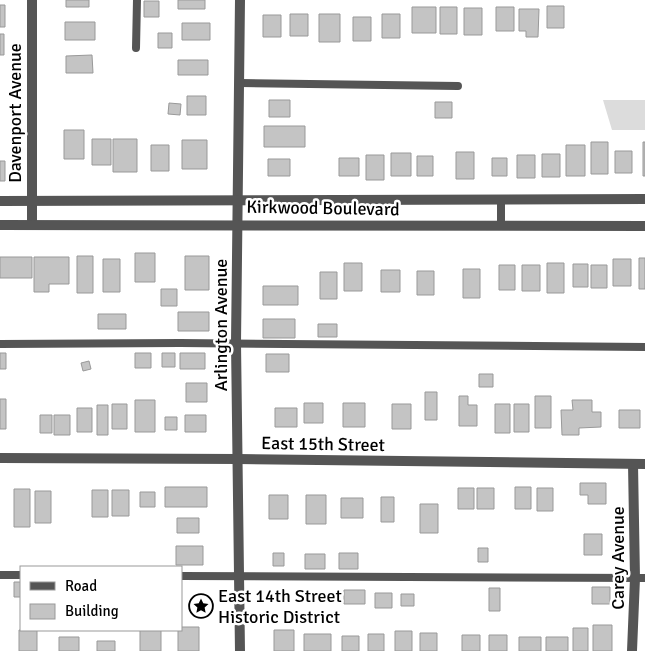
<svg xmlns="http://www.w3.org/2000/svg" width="645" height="651" viewBox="0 0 645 651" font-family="Signika,sans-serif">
<rect width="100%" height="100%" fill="#fff"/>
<path fill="#dcdcdc" d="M603,100h42v30h-33z"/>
<path fill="#c4c4c4" stroke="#999" d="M66,0h23v7h-23z
M178,0h27v9h-27z
M144,1h15v16h-15z
M0,5h5v22h-5z
M547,6h17v22h-17z
M412,7h24v26h-24z
M440,7h17v27h-17z
M496,7h18v24h-18z
M464,8h18v27h-18z
M519,9h20l-1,28h-12v-6h-7z
M290,14h18v22h-18z
M319,14h21v28h-21z
M382,14h18v24h-18z
M263,15h18v22h-18z
M353,17h18v24h-18z
M65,22h30v18h-30z
M182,23h28v17h-28z
M158,33h14v15h-14z
M0,34h4v21h-4z
M92,55l1,18h-27v-17z
M178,60h30v15h-30z
M187,96h19v19h-19z
M269,100h21v17h-21z
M435,102h17v16h-17z
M169,103l12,1 -1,11 -12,-1z
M264,126h41v21h-41z
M64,130h20v29h-20z
M92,139h19v26h-19z
M113,139h24v33h-24z
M182,140h25v29h-25z
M591,142h17v32h-17z
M643,142h2v34h-2z
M151,145h18v26h-18z
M566,145h19v31h-19z
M615,151h17v22h-17z
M456,152h18v27h-18z
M391,153h20v23h-20z
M542,154h18v23h-18z
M366,155h18v25h-18z
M517,155h18v23h-18z
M417,156h16v20h-16z
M339,158h20v18h-20z
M492,158h15v18h-15z
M268,159h22v17h-22z
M0,161h5v20h-5z
M135,253h20v29h-20z
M77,256h16v37h-16z
M185,256h24v34h-24z
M0,257h32v21h-32z
M34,257h35v27h-20v8h-15z
M639,258h6v31h-6z
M103,259h17v33h-17z
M613,259h18v27h-18z
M344,263h18v28h-18z
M547,263h17v30h-17z
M573,264h15v23h-15z
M499,265h16v25h-16z
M522,265h18v26h-18z
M591,265h16v23h-16z
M463,269h17v29h-17z
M381,270h19v22h-19z
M417,271h17v24h-17z
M320,272h17v27h-17z
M263,286h35v19h-35z
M161,289h16v17h-16z
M178,312h31v19h-31z
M98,314h28v15h-28z
M263,319h32v19h-32z
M318,324h19v13h-19z
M0,353h6v16h-6z
M135,353h16v15h-16z
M162,353h13v14h-13z
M180,353h25v16h-25z
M266,354h23v18h-23z
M89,361l2,8 -8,2 -2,-8z
M479,374h14v13h-14z
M186,383h21v19h-21z
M425,392h12v28h-12z
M459,396h9v9h9v21h-18z
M535,396h16v32h-16z
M0,399h6v30h-6z
M135,400h20v32h-20z
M572,400h20v12h9v15l-22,1v7h-17l-1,-25h12z
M304,403h19v20h-19z
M343,403h22v24h-22z
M112,404h15v25h-15z
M392,404h19v25h-19z
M495,404h15v29h-15z
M514,404h15v28h-15z
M97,405h11v30h-11z
M77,408h15v24h-15z
M275,408h22v19h-22z
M619,410h21v18h-21z
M40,415h12v18h-12z
M54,415h16v20h-16z
M185,415h21v17h-21z
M165,417h12v13h-12z
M580,483h26v21h-18v-9h-8z
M165,487h42v20h-42z
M515,487h16v22h-16z
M458,488h16v21h-16z
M477,488h17v21h-17z
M537,488h16v23h-16z
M14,489h16v38h-16z
M92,490h16v27h-16z
M112,490h17v26h-17z
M35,491h16v32h-16z
M140,492h15v15h-15z
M269,495h19v24h-19z
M306,495h20v29h-20z
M381,497h13v25h-13z
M341,498h22v20h-22z
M420,504h18v29h-18z
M177,518h22v15h-22z
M584,534h18v21h-18z
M176,546h27v19h-27z
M478,548h10v14h-10z
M273,553h11v13h-11z
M339,553h19v16h-19z
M305,554h20v15h-20z
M14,582h7v15h-7z
M592,587h18v17h-18z
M489,588h11v23h-11z
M344,590h21v14h-21z
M375,593h17v15h-17z
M401,594h13v12h-13z
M593,625h19v26h-19z
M181,627h18v24h-21v-21h3z
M573,628h15v23h-15z
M19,630h18v21h-18z
M140,630h21v21h-21z
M274,630h20v21h-20z
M395,631h17v20h-17z
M420,633h17v18h-17z
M304,634h27v17h-27z
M368,634h16v17h-16z
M462,635h18v16h-18z
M489,635h18v16h-18z
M342,636h17v15h-17z
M59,637h20v14h-20z
M519,637h22v14h-22z
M546,637h22v14h-22z
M97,641h18v10h-18z"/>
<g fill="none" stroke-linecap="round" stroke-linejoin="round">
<path stroke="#555" stroke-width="8" d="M136,48l1,-48
M241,83l217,3
M501,226v-26
M0,344l180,-1 465,4
M0,575h21
M181,576l464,2"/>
<path stroke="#555" stroke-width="10" d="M32,225v-225
M240,651l-4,-308 4,-343
M632,651l3,-73 -2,-114"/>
<path stroke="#555" stroke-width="10" d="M0,201l645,-2
M0,225l645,1
M0,458l238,1 407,5"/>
</g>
<defs>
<g id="sight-ring" transform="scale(1.25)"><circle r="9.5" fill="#fff" stroke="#000" stroke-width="1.5"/><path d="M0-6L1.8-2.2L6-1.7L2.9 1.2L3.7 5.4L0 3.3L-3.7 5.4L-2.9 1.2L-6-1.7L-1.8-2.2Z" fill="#000"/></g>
</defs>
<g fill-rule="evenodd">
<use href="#sight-ring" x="201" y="606"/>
</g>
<g text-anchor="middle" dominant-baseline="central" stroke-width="5" stroke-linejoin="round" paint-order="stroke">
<g font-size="18" fill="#000" stroke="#fff">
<text transform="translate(15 113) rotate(-90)">Davenport Avenue</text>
<text transform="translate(323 208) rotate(1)">Kirkwood Boulevard</text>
<text transform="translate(221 325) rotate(-90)">Arlington Avenue</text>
<text transform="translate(323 444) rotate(1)">East 15th Street</text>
<text transform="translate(618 558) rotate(-90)">Carey Avenue</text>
</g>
<g font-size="18" fill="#000" stroke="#fff" text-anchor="start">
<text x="218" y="596">East 14th Street<tspan x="218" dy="21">Historic District</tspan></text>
</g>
</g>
<rect x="20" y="566" width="162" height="65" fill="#ffffff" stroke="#999999"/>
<rect x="30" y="582" width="25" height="8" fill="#555555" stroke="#999999"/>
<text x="65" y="591" font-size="15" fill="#000000">Road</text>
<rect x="30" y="604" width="25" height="15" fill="#c4c4c4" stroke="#999999"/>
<text x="65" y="616" font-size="15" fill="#000000">Building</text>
</svg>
